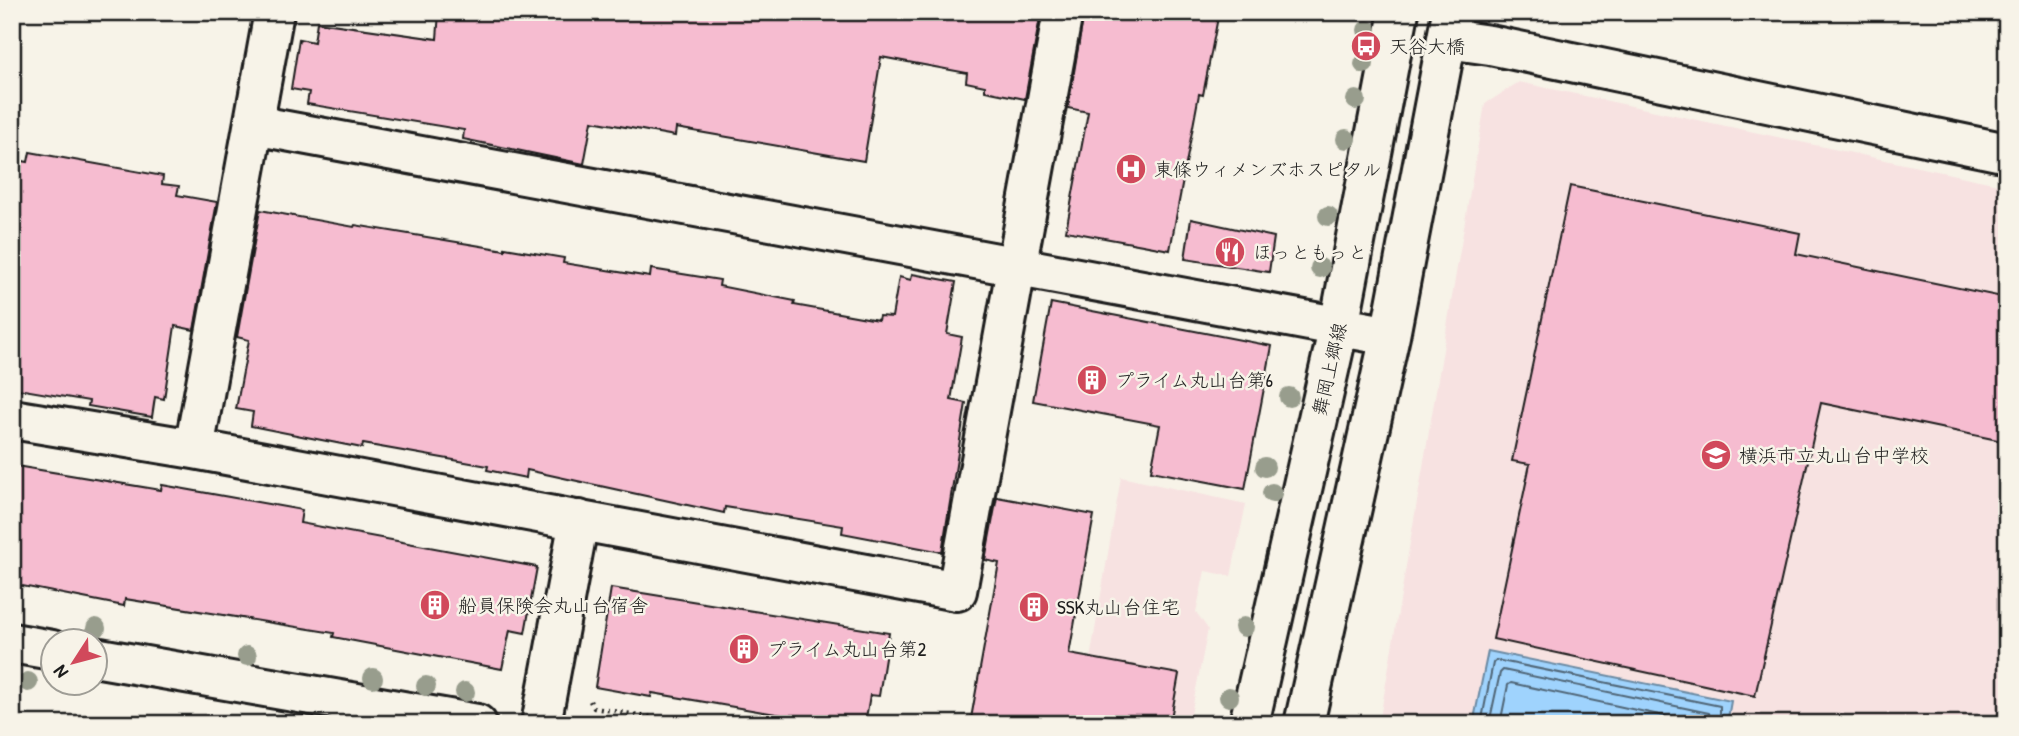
<svg xmlns="http://www.w3.org/2000/svg" width="2019" height="736" viewBox="0 0 2019 736" font-family="'Patrick Hand','Klee One',sans-serif">
<rect width="100%" height="100%" fill="#f7f3e8"/>
<filter id="ink" filterUnits="userSpaceOnUse"><feTurbulence type="fractalNoise" baseFrequency=".0143" numOctaves="2"/><feDisplacementMap in="SourceGraphic" scale="14" xChannelSelector="R" yChannelSelector="G"/><feConvolveMatrix kernelMatrix="1 2 1 2 8 2 1 2 1" color-interpolation-filters="sRGB"/></filter>
<g filter="url(#ink)">
<path fill="#f7e2e1" d="M1519,82l488,104v538h-628l106,-620z
M1121,477l125,27 -15,72 -26,-5 -9,41 12,17 -19,95h-110z"/>
<path fill="#9fd3fd" stroke="#6b8aa3" stroke-width="2" d="M1488,651l243,50 -4,23h-254z"/>
<g fill="none" stroke-linecap="round" stroke-linejoin="round">
<path stroke="#506576" stroke-width="2" d="M1481,724l12,-61 3,-3 224,46v18
M1489,724l11,-51 3,-3 206,43 2,11
M1500,724l8,-39 3,-2 190,41"/>
</g>
<path fill="#f6bcd0" stroke="#1c1c1c" stroke-width="2" d="M439,12h602l-16,87 -40,-8v-5l-19,-4 1,-9 -86,-16 -17,104 -188,-33 -1,8 -83,-15 -8,43 -121,-25 1,-9 -157,-26 2,-12 -18,-3 8,-50 15,3 3,-20 120,17z
M1084,12h135l-16,83 -4,-1 -29,156 -104,-19 22,-119 -20,-4z
M30,152l133,24 -1,8 17,2 -2,9 40,7 -23,128 -19,-4 -11,73 -9,-2 -3,20 -64,-11 1,-5 -77,-13v-229l16,3z
M1570,186l230,47 -4,21 211,44v144l-186,-39 -66,293 -262,-57 37,-175 -18,-3z
M260,210l94,17 1,-2 150,25v-2l59,10 -1,5 87,14 1,-8 69,11 -1,6 76,15 -1,4 84,15 1,-4 13,1 7,-40 12,3 1,-6 44,8 -9,52 15,3 -11,63 15,3 -24,149 -100,-19 1,-7 -118,-19 -1,6 -197,-43 -1,8 -39,-8 1,-4 -125,-22 -1,4 -111,-22 2,-14 -17,-3 13,-69 -12,-3z
M1191,219l83,18 -5,35 -84,-13z
M1051,303l221,43 -27,143 -94,-18 9,-46 -127,-24z
M16,466l145,24 1,-5 140,25 -2,13 237,44 -12,66 -15,-3 -8,39 -169,-32 1,-4 -209,-34 -1,7 -112,-22v-91z
M997,497l97,18 -25,139 110,20 -9,50h-200l29,-161 -14,-3z
M611,588l278,45 -10,63 -9,-1 -5,29h-31l-182,-31 -1,4 -56,-10z"/>
<g fill="none" stroke-linecap="round" stroke-linejoin="round">
<g stroke="#1c1c1c" stroke-width="44">
<path id="minor" d="M1447,39l43,6 517,108
M254,125l1136,211
M12,419l182,30 763,142 106,-579
M194,449l80,-437
M12,643l40,7
M94,657l383,67
M541,724l38,-204
M1249,724l90,-398 60,-314
M1304,724l86,-388 62,-324"/>
</g>
<path stroke="#1c1c1c" stroke-width="4.5" stroke-dasharray="2 5" stroke-linecap="butt" d="M590,701l4,7 100,16"/>
<use href="#minor" stroke="#f7f3e8" stroke-width="38"/>
</g>
<g fill="#989d8d">
<circle cx="1367" cy="30" r="10"/>
<circle cx="1364" cy="64" r="10"/>
<circle cx="1356" cy="100" r="10"/>
<circle cx="1346" cy="139" r="10"/>
<circle cx="1328" cy="216" r="10"/>
<circle cx="1320" cy="268" r="10"/>
<circle cx="1289" cy="397" r="10"/>
<circle cx="1265" cy="467" r="10"/>
<circle cx="1272" cy="493" r="10"/>
<circle cx="1244" cy="627" r="10"/>
<circle cx="96" cy="628" r="10"/>
<circle cx="247" cy="656" r="10"/>
<circle cx="373" cy="678" r="10"/>
<circle cx="28" cy="682" r="10"/>
<circle cx="426" cy="686" r="10"/>
<circle cx="465" cy="692" r="10"/>
<circle cx="1229" cy="697" r="10"/>
</g>
</g>
<defs>
<g id="bus-disc" transform="scale(1.575)"><circle r="9.5" fill="#d1495b" stroke="#f7f3e8"/><path d="M-5-6H5V4H4V6H2V4H-2V6H-4V4H-5ZM-3.5-4V0h7V-4ZM-3.5 1.2v1.5H-2V1.2ZM2 1.2v1.5H3.5V1.2Z" fill="#fff"/></g>
<g id="hospital-disc" transform="scale(1.575)"><circle r="9.5" fill="#d1495b" stroke="#f7f3e8"/><path d="M-5-5h3v3.5h4V-5h3V5h-3V1.5h-4V5h-3Z" fill="#fff"/></g>
<g id="restaurant-disc" transform="scale(1.575)"><circle r="9.5" fill="#d1495b" stroke="#f7f3e8"/><path d="M-5-6h1v4h1v-4h1v4h1v-4h1v5L-1.5 .5V6h-2V.5L-5-1ZM5-6V6H3V1.5H1.5Q1.5-4 5-6Z" fill="#fff"/></g>
<g id="building-disc" transform="scale(1.575)"><circle r="9.5" fill="#d1495b" stroke="#f7f3e8"/><path d="M-4-6H4V6H1V3H-1V6H-4ZM-2.5-4.3h1.7v1.8h-1.7ZM.8-4.3h1.7v1.8H.8ZM-2.5-1h1.7V.8h-1.7ZM.8-1h1.7V.8H.8Z" fill="#fff"/></g>
<g id="school-disc" transform="scale(1.575)"><circle r="9.5" fill="#d1495b" stroke="#f7f3e8"/><path d="M0-5L7-2L0 1L-7-2ZM-4 1L0 2.5L4 1V4Q0 6-4 4Z" fill="#fff"/></g>
</defs>
<g fill-rule="evenodd">
<use href="#bus-disc" x="1366" y="46"/>
<use href="#hospital-disc" x="1131" y="169"/>
<use href="#restaurant-disc" x="1230" y="252"/>
<use href="#building-disc" x="1092" y="380"/>
<use href="#school-disc" x="1716" y="455"/>
<use href="#building-disc" x="435" y="605"/>
<use href="#building-disc" x="1034" y="607"/>
<use href="#building-disc" x="744" y="649"/>
</g>
<g text-anchor="middle" dominant-baseline="central" stroke-width="5" stroke-linejoin="round" paint-order="stroke">
<g font-size="19" fill="#1c1c1c" stroke="#f7f3e8" text-anchor="start">
<text x="1389" y="46">天谷大橋</text>
<text x="1154" y="169">東條ウィメンズホスピタル</text>
<text x="1253" y="252">ほっともっと</text>
<text x="1115" y="380">プライム丸山台第6</text>
<text x="1739" y="455">横浜市立丸山台中学校</text>
<text x="458" y="605">船員保険会丸山台宿舎</text>
<text x="1057" y="607">SSK丸山台住宅</text>
<text x="767" y="649">プライム丸山台第2</text>
</g>
<g font-size="19" fill="#1c1c1c" stroke="#f7f3e8">
<text transform="translate(1329 369) rotate(-77)">舞岡上郷線</text>
</g>
</g>
<rect width="2019" height="736" fill="none" stroke="#f7f3e8" stroke-width="42"/>
<rect x="21" y="21" width="1977" height="694" fill="none" stroke="#1c1c1c" stroke-width="2.5" filter="url(#ink)"/>
<g transform="translate(74 662) rotate(234)"><circle r="33" fill="#f7f3e8" stroke="#9f9d96" stroke-width="2"/>
<path d="M0-5L12 26L0 18L-12 26Z" fill="#d1495b"/>
<text y="-10" font-size="19" font-weight="bold" text-anchor="middle" fill="#1c1c1c">N</text>
</g>
</svg>
